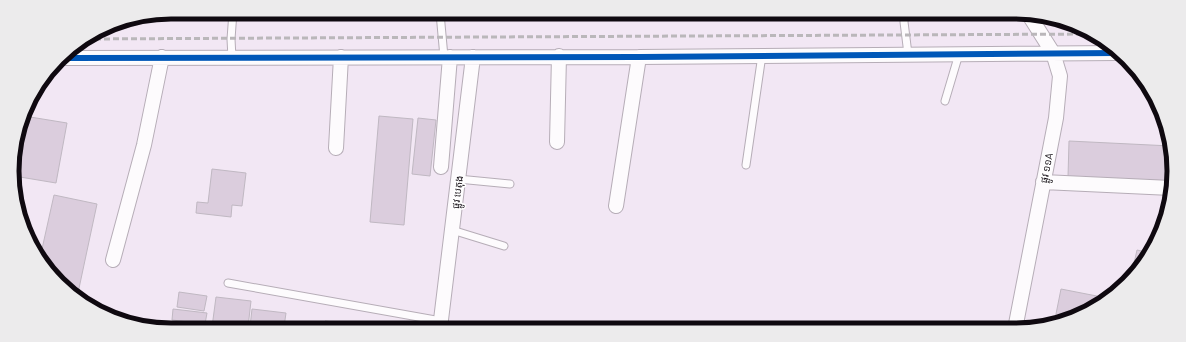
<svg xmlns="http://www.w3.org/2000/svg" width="1186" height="342" viewBox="0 0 1186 342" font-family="Manrope,'Noto Sans Khmer',sans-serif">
<rect width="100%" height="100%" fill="#f2e7f4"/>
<path fill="#dbcddd" stroke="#c0b8c2" d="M24,116l43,7 -11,60 -42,-7 -2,-16z
M379,116l34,3 -9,106 -34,-3z
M418,118l18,2 -6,56 -18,-2z
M1069,141l102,5v35l-103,-4z
M212,169l34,4 -4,33 -10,-1 -1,12 -35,-4 1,-11 11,1z
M54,195l43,9 -19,89 -9,-2 -24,-23 -5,-10z
M1137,250l13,3 -19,24z
M1061,289l46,9 -31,20 -22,6z
M179,292l28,4 -3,15 -27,-4z
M216,297l35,4 -3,26h-36z
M173,309l34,4 -2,11 -33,-4z
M252,309l34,4 -2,14h-34z
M325,321l41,4v2h-41z"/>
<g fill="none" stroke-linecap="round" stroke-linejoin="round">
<g stroke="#b6adb7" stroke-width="9">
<path id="service" d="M440,13l4,44
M905,15l-1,7 4,32
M232,58l-1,-19 2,-27
M945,101l14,-47
M746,165l16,-110
M458,179l52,5
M452,230l52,16
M228,283l213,38"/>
</g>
<g stroke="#b6adb7" stroke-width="16">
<path id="minor" d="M61,58l578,-1 479,-4
M557,142l2,-86
M336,148l5,-91
M441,167l9,-110
M1043,182l128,6
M616,206l23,-149
M113,260l31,-115 18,-88
M440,328l33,-271
M1015,329l41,-211 4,-42 -7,-23 -24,-38"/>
</g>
<use href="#service" stroke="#fdfbfd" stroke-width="7"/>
<use href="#minor" stroke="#fdfbfd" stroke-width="14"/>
<path stroke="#bab7ba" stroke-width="3" stroke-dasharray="6 3" stroke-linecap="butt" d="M86,39l1007,-5"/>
<g stroke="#fff" stroke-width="8">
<path id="cycleway" d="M61,58l578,-1 479,-4"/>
</g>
<use href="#cycleway" stroke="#0057b8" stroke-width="6"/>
</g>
<g text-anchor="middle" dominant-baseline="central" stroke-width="3" stroke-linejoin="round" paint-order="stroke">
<g font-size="10" fill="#0f0910" stroke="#fff">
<text transform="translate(1046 168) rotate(-79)">ផ្លូវ ១១A</text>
<text transform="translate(457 192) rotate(-83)">ផ្លូវ បេតុង</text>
</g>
</g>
<path d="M0 0H1186V342H0ZM171 19H1015A152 152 0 0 1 1167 171V171A152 152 0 0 1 1015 323H171A152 152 0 0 1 19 171V171A152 152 0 0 1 171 19Z" fill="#ecebec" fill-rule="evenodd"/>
<path fill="none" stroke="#0f0910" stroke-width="5" d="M171 19H1015A152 152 0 0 1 1167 171V171A152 152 0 0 1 1015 323H171A152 152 0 0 1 19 171V171A152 152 0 0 1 171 19Z"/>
</svg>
